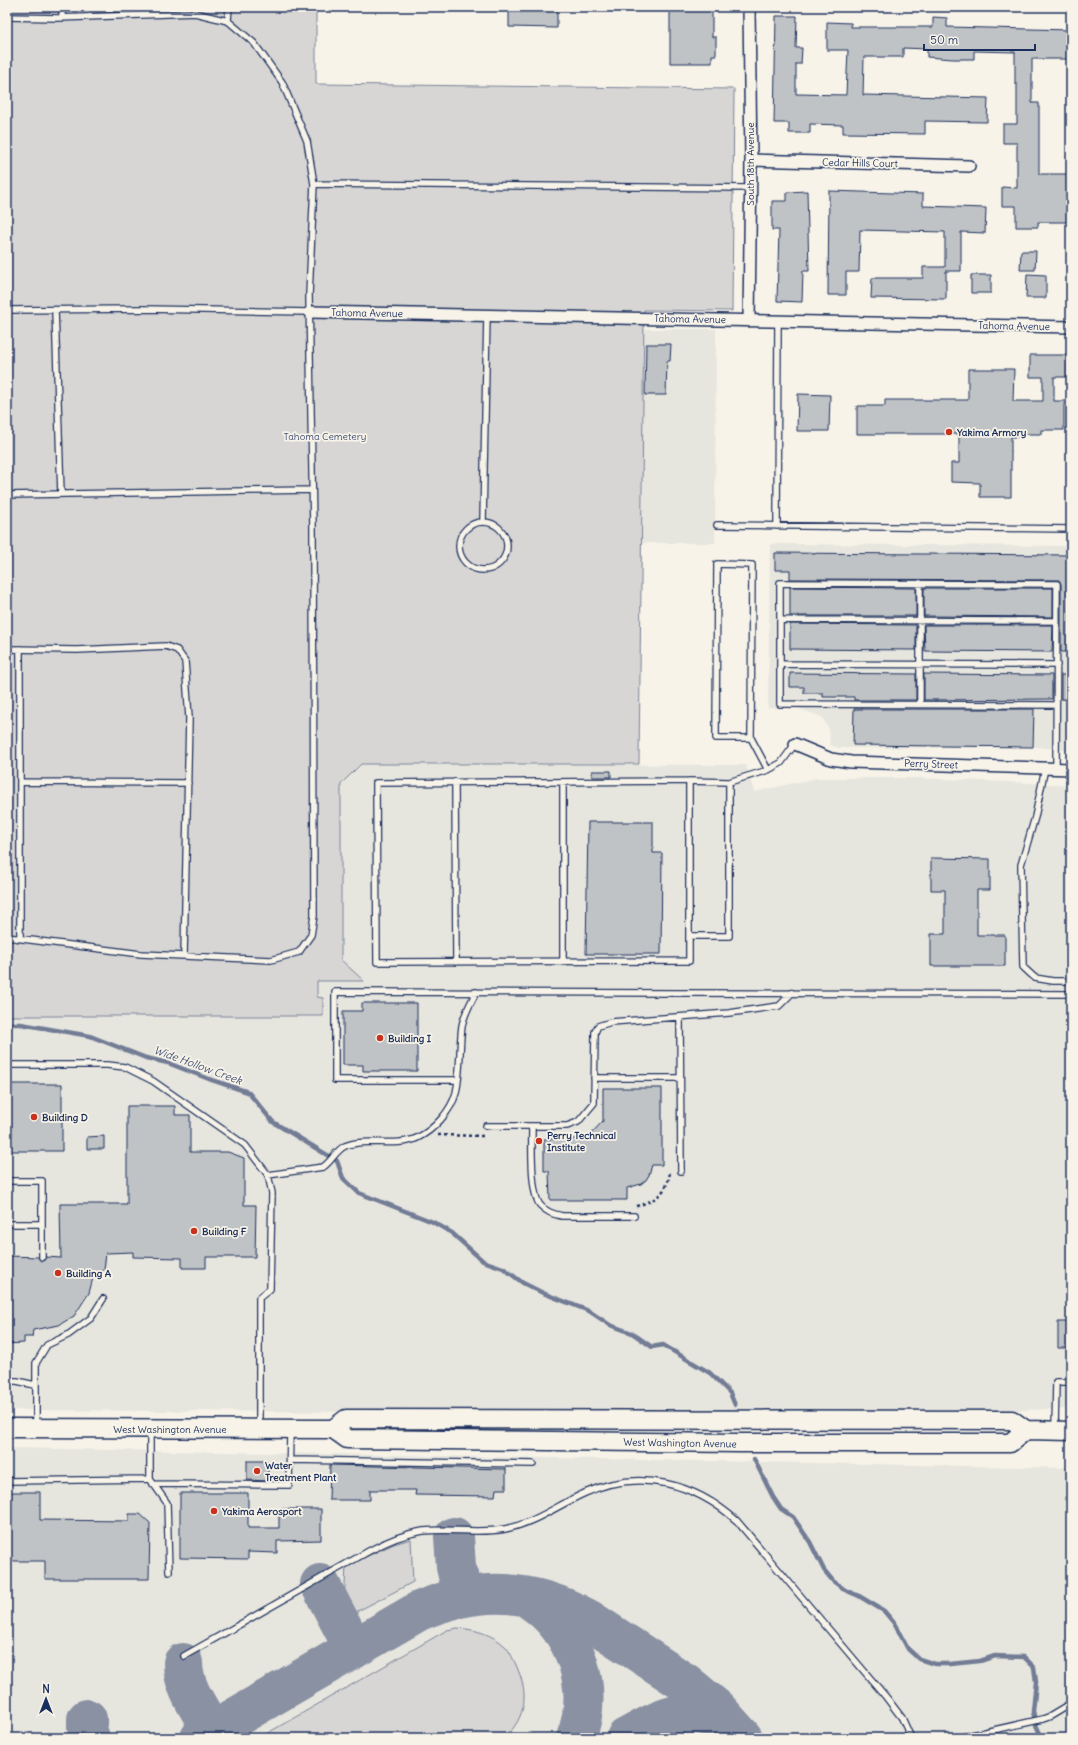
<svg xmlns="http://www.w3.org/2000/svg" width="1078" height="1745" viewBox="0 0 1078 1745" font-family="Delius,sans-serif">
<rect width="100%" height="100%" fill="#f7f3e8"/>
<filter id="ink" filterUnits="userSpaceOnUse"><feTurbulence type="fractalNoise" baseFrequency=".025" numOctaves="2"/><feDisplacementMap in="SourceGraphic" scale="8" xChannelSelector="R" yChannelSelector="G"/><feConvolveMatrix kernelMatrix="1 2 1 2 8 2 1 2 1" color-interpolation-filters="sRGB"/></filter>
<g filter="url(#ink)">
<path fill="#e6e5de" d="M643,329h73l-1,214h-73z
M770,544l301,2v205l-33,-4 -199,1 -9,-3 -1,-16 -7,-12 -25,-9h-29z
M361,764l385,1 8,27 63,-14h99l155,7v624l-337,5 -727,-4v-394h315v-18h-5v-17h46l-22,-21v-176z
M7,1448l1064,20v270h-1064z"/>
<path fill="#d7d6d4" stroke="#798299" d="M7,7h309v77l418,5 -2,222 -88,-1 -5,454h-278l-20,20v176l23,21h-47v16l6,1v18h-316z
M411,1539l2,43 -57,30 -6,-1 -6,-7 2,-38 48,-22z
M457,1628c17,1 35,6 48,18 5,5 8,13 11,19 13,28 11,50 -11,73h-246l188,-108z"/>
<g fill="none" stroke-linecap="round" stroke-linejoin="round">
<path stroke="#727c95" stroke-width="4.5" d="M7,1024h14l69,12 56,22 22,5 41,16 39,13 25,30 64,39 6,17 16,15 74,29 19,11 31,28 20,7 20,15 20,10 46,18 21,14 22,8 20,14 11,-2 47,28 20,20 5,12
M754,1459l19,38 8,12 12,8 17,25 14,28 9,11 12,9 14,6 25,15 10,12 14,26 11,10 16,5h15l30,-3 15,-5 29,1 10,10 2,15 -3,29 3,14 6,13"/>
<path stroke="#8991a3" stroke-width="40" d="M454,1537l2,30 7,29
M320,1584l34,65
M531,1600c45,30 64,88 45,138
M183,1663c0,25 17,46 29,68
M87,1719v9l3,10
M200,1738l219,-127c60,-25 112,-23 169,8l99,65 30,25 26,29
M626,1738c37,-21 65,-37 106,-11"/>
</g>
<path fill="#c0c3c5" stroke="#1b2f5e" d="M509,7h48v21l-48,-1z
M670,7h42v30h4v18h-4v8h-42z
M776,16h21l-1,32h6l-1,16h-5v30l50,1 2,-45h-21v-28l24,1v4h82v-10l14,1v9l124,3v22h-4v7h-35v44h7v71h32v48h-33v5h-22v-21h-14v-19l15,1v-45h-14v-19h14v-40h-2v-32l-41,-1v8h-21l-26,-2v-8l-24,-1v9h-39l-1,38 125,3 -1,24 -62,-1v13l-82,-1v-8l-33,-1v9h-21v-10h-15z
M807,191l2,80h-6l-1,31 -25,-1 2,-71h-7v-29h15v-9z
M829,191l94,3v12l63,2 -1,25 -24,-1v39h-15v28l-75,-1 1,-20h51v-11h22v-35l-85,-2 -1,42h-13v23h-18z
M1021,251h15l-1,19h-15z
M1027,274l19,1v23h-20z
M971,275h20v18h-20z
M646,344h25l-1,17h-3l-1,34h-21z
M1030,355h38v22h-14v24h10v29h-23v4h-18v3h-12v60h-31v-14l-29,-1v-19h8v-29h-102v-28h28v-6h83v-31h46l-1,32h30v-24h-13z
M798,394l32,1 -1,36h-32z
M775,553l296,2v97h-10v-68l-2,-4 -269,-1v-9h-15z
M790,587l126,1v28h-126z
M924,588h129v29l-129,-1z
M790,624l126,1v25l-126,-1z
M924,625h129l-1,27 -127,-1z
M790,673l126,1v26h-62v-3h-31v-4h-19v-6h-14z
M924,674l128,1v24l-128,1z
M1061,675h10v25l-10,-1z
M854,709h180l-1,38 -180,-2z
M592,771h19v6h-19z
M588,822h65v31h9l-1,101h-75z
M931,858l59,1v31h-13v45h28v31h-74v-32h14v-44h-14z
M362,1003h55v68h-54v-6h-20v-54h19z
M7,1084h55v67h-55z
M603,1088h59v77h-10l-3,10 -3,5 -5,4 -14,4v12h-77l-1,-29h-5v-32h42l17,-18z
M127,1106h48v9h15v37h38l16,6v47h12l-1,52h-49v11h-24v-10l-49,-1v-5l-27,1 -2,17 -10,4 -5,19 -15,23 -15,9 -26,5 -1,7h-8v6l-17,1v-88l31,1 4,4 2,-1 2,-3 15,1 -1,-54h67z
M104,1136v13h-17v-12z
M1058,1322h13v26h-13z
M247,1461h21v20l-21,-1z
M330,1465l176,4v20h-10l-1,7 -80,-1 1,-5h-46v10h-41z
M7,1492h33v28l89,1v-7h11l10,9 -1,56h-104v-18h-38z
M180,1493h68v35h31v-19h42v31l-44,1v12l-29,-1v7l-68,-1z"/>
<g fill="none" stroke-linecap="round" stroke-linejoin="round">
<g stroke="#1b2f5e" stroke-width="8">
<path id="service" d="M62,7v11
M7,17l51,1 137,-5 33,8 26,22 28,39 25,59 7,43 -5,111 4,233 1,388 -3,19 -12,17 -28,8 -130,-6 -134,-17
M228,21l1,-14
M314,184l436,4
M7,310l137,-1 166,3
M55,310l6,184
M7,495l305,-5
M483,522l4,-207
M459 546a24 24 0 1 1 48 0a24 24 0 1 1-48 0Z
M717,525l354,4
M777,526l1,-205
M780,620l277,1
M7,649l70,1 89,-4 11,4 8,11 4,57 -5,238
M20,649v289
M780,664l277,1
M920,705v-122
M751,738h-35l1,-174 35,1 -1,173 17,32
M1045,768l-10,49 -14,48 2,102 12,11 18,3h18
M1056,768l1,-184 -277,-1v121l276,1
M689,781l-313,2 1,179 312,-1v-25
M20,782l168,1
M455,782l1,180
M563,782v180
M729,782l-40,-1v155h40v-154l39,-12 13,-7 14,-19
M680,1017l1,154
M7,1065h100l18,2 28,14 92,64 23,30 4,18 -2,96 -11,9v128
M594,1078h86
M457,1080h-122v-88l736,2
M486,1126h81l11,-4 16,-19 1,-71 3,-6 13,-4 118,-9 50,-7 13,-13
M532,1126c0,17 -2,67 8,79 6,7 13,9 22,11h72
M268,1175l55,-8c9,-6 12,-16 22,-21 21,-9 50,2 72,-8 17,-8 34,-27 39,-45 5,-22 3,-45 6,-67 2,-12 9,-23 14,-34
M7,1181h35v76
M7,1224h35
M7,1381h10l18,4
M36,1426v-63l11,-18 21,-10 23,-17 12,-19
M1055,1428l1,-46h15
M290,1460l243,4
M150,1479v-48
M7,1481l143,-2 17,24 2,69
M153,1484l136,1 1,-53
M184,1656l185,-105c18,-10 35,-17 54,-20 28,-3 55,3 82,-2 30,-6 53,-24 80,-36 54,-25 110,-10 152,28l149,176 16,21 9,20
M958,1738l85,-19 8,-3 20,-12"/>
</g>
<g stroke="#1b2f5e" stroke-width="14">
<path id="minor" d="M749,7l2,153 -2,161
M751,160l218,6
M310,312l761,15
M795,744l36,15 20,3 220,7"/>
</g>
<g stroke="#1b2f5e" stroke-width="21">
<path id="primary" d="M7,1428l326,1 13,-10 666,1 14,10 45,1
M333,1429l14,10 392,4h271l16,-13"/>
</g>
<path stroke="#1b2f5e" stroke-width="2.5" stroke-dasharray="3 3" stroke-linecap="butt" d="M438,1135l45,1
M636,1206c20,-5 32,-14 34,-35"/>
<use href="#service" stroke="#f7f3e8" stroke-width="5.5"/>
<use href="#minor" stroke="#f7f3e8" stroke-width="11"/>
<use href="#primary" stroke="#f7f3e8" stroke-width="18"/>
</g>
</g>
<g fill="#c8321e" stroke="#f7f3e8" stroke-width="1.5">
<circle cx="949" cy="432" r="4"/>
<circle cx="380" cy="1038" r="4"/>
<circle cx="34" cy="1117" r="4"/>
<circle cx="539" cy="1141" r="4"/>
<circle cx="194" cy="1231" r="4"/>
<circle cx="58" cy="1273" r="4"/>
<circle cx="257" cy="1471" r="4"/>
<circle cx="214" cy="1511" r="4"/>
</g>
<g text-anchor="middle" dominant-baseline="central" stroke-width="3.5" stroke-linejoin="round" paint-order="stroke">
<g font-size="10" fill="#1b2f5e" stroke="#f7f3e8">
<text transform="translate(860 163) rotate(1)">Cedar Hills Court</text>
<text transform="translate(750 164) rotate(-90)">South 18th Avenue</text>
<text transform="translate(367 313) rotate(1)">Tahoma Avenue</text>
<text transform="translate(690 319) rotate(1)">Tahoma Avenue</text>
<text transform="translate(1014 326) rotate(1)">Tahoma Avenue</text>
<text transform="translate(931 764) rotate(2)">Perry Street</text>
<text x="170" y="1429">West Washington Avenue</text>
<text transform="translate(680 1443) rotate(1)">West Washington Avenue</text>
</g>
<g font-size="10" font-weight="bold" fill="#1b2f5e" stroke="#f7f3e8" text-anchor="start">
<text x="957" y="432">Yakima Armory</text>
<text x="388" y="1038">Building I</text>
<text x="42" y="1117">Building D</text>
<text x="547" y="1135">Perry Technical<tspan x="547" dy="12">Institute</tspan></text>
<text x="202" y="1231">Building F</text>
<text x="66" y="1273">Building A</text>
<text x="265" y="1465">Water<tspan x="265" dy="12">Treatment Plant</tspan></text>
<text x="222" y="1511">Yakima Aerosport</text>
</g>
<g font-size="10" fill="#415076" stroke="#f7f3e8">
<text x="325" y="436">Tahoma Cemetery</text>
</g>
<g font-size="11" font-style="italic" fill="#465679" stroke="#f7f3e8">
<text transform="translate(198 1065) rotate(20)">Wide Hollow Creek</text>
</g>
</g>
<rect width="1078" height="1745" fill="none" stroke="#f7f3e8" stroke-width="24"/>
<rect x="12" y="12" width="1054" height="1721" fill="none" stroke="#1b2f5e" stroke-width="1.5" filter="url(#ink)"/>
<g transform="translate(46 1699)" stroke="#f7f3e8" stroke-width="3" paint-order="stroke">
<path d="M0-3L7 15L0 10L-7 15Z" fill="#1b2f5e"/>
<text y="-6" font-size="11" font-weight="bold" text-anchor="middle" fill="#1b2f5e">N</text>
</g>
<path d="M924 44v6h111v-6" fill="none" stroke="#1b2f5e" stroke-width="2"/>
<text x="930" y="44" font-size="12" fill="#1b2f5e" stroke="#f7f3e8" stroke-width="3" paint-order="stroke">50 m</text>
</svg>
